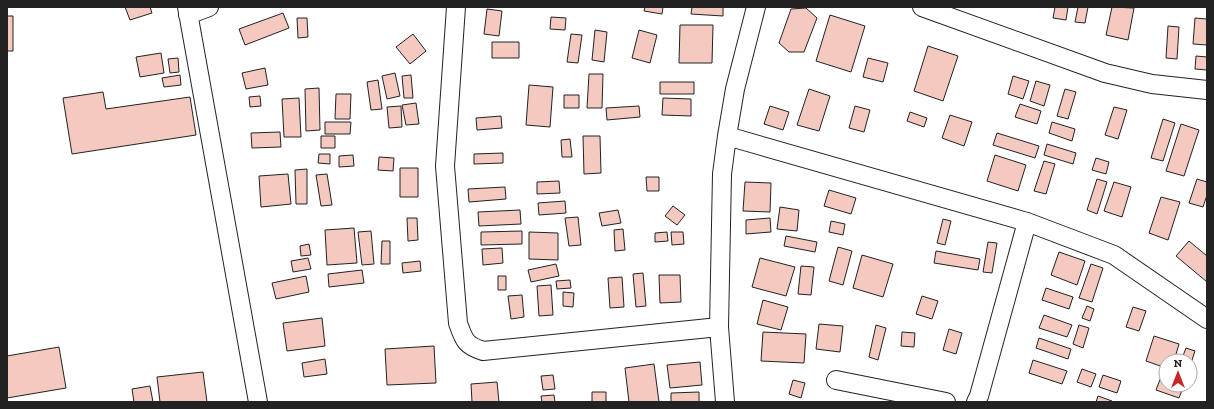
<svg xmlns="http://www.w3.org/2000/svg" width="1214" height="409" viewBox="0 0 1214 409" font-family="'Zilla Slab',serif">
<rect width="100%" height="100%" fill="#fff"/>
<path fill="#f3c9c0" stroke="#222" d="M125,7h25l2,6 -22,7z
M645,7h18l-1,7 -18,-3z
M692,7h31v9l-32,-2z
M1055,7h13l-2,13 -13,-2z
M1078,7h10l-3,16 -10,-1z
M1112,7l22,1 -6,32 -22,-5z
M806,8l11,10 -13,34h-15l-10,-9 12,-34z
M487,9l15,2 -3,25 -15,-2z
M283,13l6,15 -44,17 -6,-16z
M830,15l35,11 -14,46 -35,-11z
M7,16h6v35h-6z
M551,17l15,1 -1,12 -15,-1z
M297,18h10l1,19 -10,1z
M1195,18l12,1v26l-14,-1z
M680,25h33l-1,38h-33z
M1168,26l11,1 -2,32 -11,-1z
M595,30l12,2 -3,30 -12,-2z
M639,30l18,5 -7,28 -18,-5z
M413,34l13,17 -16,13 -14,-17z
M571,34l11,1 -4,28 -11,-1z
M492,42h27v16h-27z
M928,46l30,10 -15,45 -29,-10z
M161,53l3,20 -24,4 -4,-20z
M1196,56l11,1v13l-12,-1z
M178,58l1,14 -9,1 -2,-14z
M868,58l20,5 -5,19 -20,-5z
M265,68l3,17 -22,4 -4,-16z
M395,73l5,23 -13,3 -5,-23z
M589,74h14l-1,34h-15z
M180,75l1,10 -17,2 -2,-9z
M411,75l2,23h-9l-2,-22z
M1013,76l16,5 -6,18 -15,-5z
M378,80l4,29 -11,1 -4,-28z
M1036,81l14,4 -6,21 -14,-5z
M660,82h34v12h-34z
M529,85l24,2 -3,40 -24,-2z
M319,88l1,42 -14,1 -1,-42z
M809,89l21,7 -11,35 -22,-6z
M1065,89l11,3 -8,27 -11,-3z
M103,92l3,17 84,-12 6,38 -124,19 -9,-56z
M336,94h15l-1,25h-15z
M564,95h15v13h-15z
M260,96l1,10 -11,1 -1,-10z
M299,98l2,39h-17l-2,-38z
M663,98l28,1v17l-29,-1z
M416,103l3,21 -13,1 -4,-20z
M1020,104l21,7 -4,13 -22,-7z
M401,106l1,21 -13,1 -2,-21z
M639,106l1,11 -33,3 -1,-12z
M770,106l19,6 -6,18 -19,-6z
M855,106l15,4 -6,22 -15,-4z
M1114,107l13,3 -9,29 -13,-4z
M910,112l17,6 -3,9 -17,-6z
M950,115l22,7 -8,24 -22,-8z
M501,116l1,12 -25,2 -1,-12z
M1163,119l12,4 -12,38 -12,-3z
M325,122h26l-1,12h-25z
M1052,122l23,7 -3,12 -23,-8z
M1181,124l18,6 -15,46 -18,-5z
M280,132l1,15 -29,1 -1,-15z
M997,133l42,13 -4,12 -42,-13z
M321,136h14v12h-14z
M583,136h17l1,37 -17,1z
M570,139l2,18h-10l-1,-17z
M1047,144l29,9 -3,11 -29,-9z
M503,153v10l-29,1v-10z
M319,154h11v10l-12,-1z
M353,155l1,11 -15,1v-11z
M995,155l31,10 -8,26 -31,-10z
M379,157l15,1 -1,13 -15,-1z
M1096,158l13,4 -3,12 -14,-4z
M1044,161l11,3 -9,30 -12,-3z
M400,168h18v29h-18z
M307,169v35h-11l-1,-34z
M288,174l3,30 -30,3 -2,-31z
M327,174l5,31 -11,1 -5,-31z
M646,177h13v14h-12z
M1097,179l10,3 -10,32 -10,-4z
M1197,179l10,3v13l-4,12 -14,-4z
M559,181l1,12 -23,1v-12z
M745,182l26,1 -1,29 -27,-1z
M1114,182l17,5 -9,30 -18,-6z
M505,187l1,12 -37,3 -1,-13z
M829,190l27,8 -5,16 -27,-8z
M1161,197l19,5 -12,38 -19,-7z
M565,201l1,12 -27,2 -1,-12z
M673,206l12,9 -8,10 -12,-9z
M780,207l19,3 -2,21 -20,-2z
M520,210l1,14 -42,2 -1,-14z
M618,210l3,13 -19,3 -3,-13z
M578,217l3,28 -12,1 -4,-28z
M407,218h10l1,22 -10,1z
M770,218l1,14 -25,2v-14z
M943,219l8,2 -6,24 -8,-2z
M831,221l14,3 -2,11 -14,-3z
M354,228l3,35 -30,2 -2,-35z
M623,229l2,21 -10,1 -1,-21z
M371,231l3,33 -12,1 -4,-33z
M522,231v13l-41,1v-13z
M529,232l29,1v27l-29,-1z
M667,232l1,9 -13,1v-9z
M671,232h12l1,12 -12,1z
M786,236l31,6 -2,10 -31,-6z
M382,241h8v23h-9z
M1189,241l18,15v26l-31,-26z
M988,242l9,1 -5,30 -9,-1z
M309,244l2,11 -10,1 -1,-10z
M838,247l14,4 -9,34 -14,-4z
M502,248l1,15 -20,2 -1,-16z
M936,251l44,8 -2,11 -44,-7z
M1059,252l26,9 -8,24 -26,-10z
M862,255l31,9 -10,33 -30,-9z
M308,258l3,11 -18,3 -2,-11z
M760,258l35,9 -9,29 -34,-9z
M420,261l1,10 -18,2 -1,-10z
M556,264l3,12 -28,6 -3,-12z
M1091,264l12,4 -11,34 -13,-4z
M801,266l13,1 -3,28 -13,-1z
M362,270l2,13 -35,4 -1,-13z
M643,273l3,33 -10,1 -3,-33z
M659,275h21l1,27 -21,1z
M306,276l3,16 -33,7 -4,-16z
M498,276h8v14h-8z
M622,277l2,30 -14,1 -2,-30z
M570,280l1,8 -14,1 -1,-8z
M551,285l2,30 -14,1 -2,-30z
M1046,288l27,9 -4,12 -27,-9z
M563,292l11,1 -1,14 -10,-1z
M522,295l2,22 -13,2 -3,-23z
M922,296l16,5 -6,18 -16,-5z
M763,300l25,7 -7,23 -24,-6z
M1087,306l7,3 -4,12 -8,-3z
M1133,307l13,4 -7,20 -13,-4z
M1044,315l28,10 -5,12 -28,-9z
M322,318l3,28 -38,5 -4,-28z
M819,324l24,2 -3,26 -24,-3z
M876,325l10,3 -8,32 -9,-3z
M1079,325l10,3 -6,20 -10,-4z
M949,329l13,4 -6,21 -13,-4z
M763,332l43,2 -2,29 -43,-2z
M902,332l13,1 -1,14 -13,-1z
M1154,336l25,8 -5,17h-8v7l-20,-7z
M1039,338l32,11 -3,10 -32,-11z
M434,346l2,37 -49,2 -2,-36z
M59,347l7,41 -59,10v-42z
M1186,348l9,3 -5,15v-5h-9z
M325,359l2,15 -23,3 -2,-14z
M1033,360l34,11 -5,13 -33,-11z
M700,362l2,23 -32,3 -3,-23z
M654,364l5,38h-30l-4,-34z
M1082,369l14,5 -5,13 -14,-5z
M203,372l4,30h-47l-3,-25z
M553,375l2,14 -12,1 -2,-14z
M1103,375l18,6 -4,12 -18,-6z
M1161,377l5,1v7h18l-5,13 -23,-8z
M793,380l12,3 -4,15 -12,-4z
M497,382l2,20h-27l-1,-18z
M150,386l3,16h-19l-2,-13z
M592,392h14v10h-14z
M699,392v10h-28v-9z
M554,395l1,7h-13l-1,-6z
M1098,396l14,5 -1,1h-15z"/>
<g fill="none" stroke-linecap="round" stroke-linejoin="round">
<g stroke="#222" stroke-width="20">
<path id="street" d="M187,7l71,395
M456,7l-11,159 13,157c6,17 7,22 25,28l236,-24 6,75
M922,7l183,66 47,11 55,6
M188,15l21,-8
M727,136l300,86 87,33 93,64
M719,327l3,-153 5,-38 8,-47 21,-82
M836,380l110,22
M976,402l3,-6 48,-174"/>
</g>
<use href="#street" stroke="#fff" stroke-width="18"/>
</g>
<rect width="1214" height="409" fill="none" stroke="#222222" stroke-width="16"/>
<g transform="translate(1178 373)"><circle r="19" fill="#ffffff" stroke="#a7a7a7"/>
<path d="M0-3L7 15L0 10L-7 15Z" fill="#c62828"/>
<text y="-6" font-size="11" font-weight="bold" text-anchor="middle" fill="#222222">N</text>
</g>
</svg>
